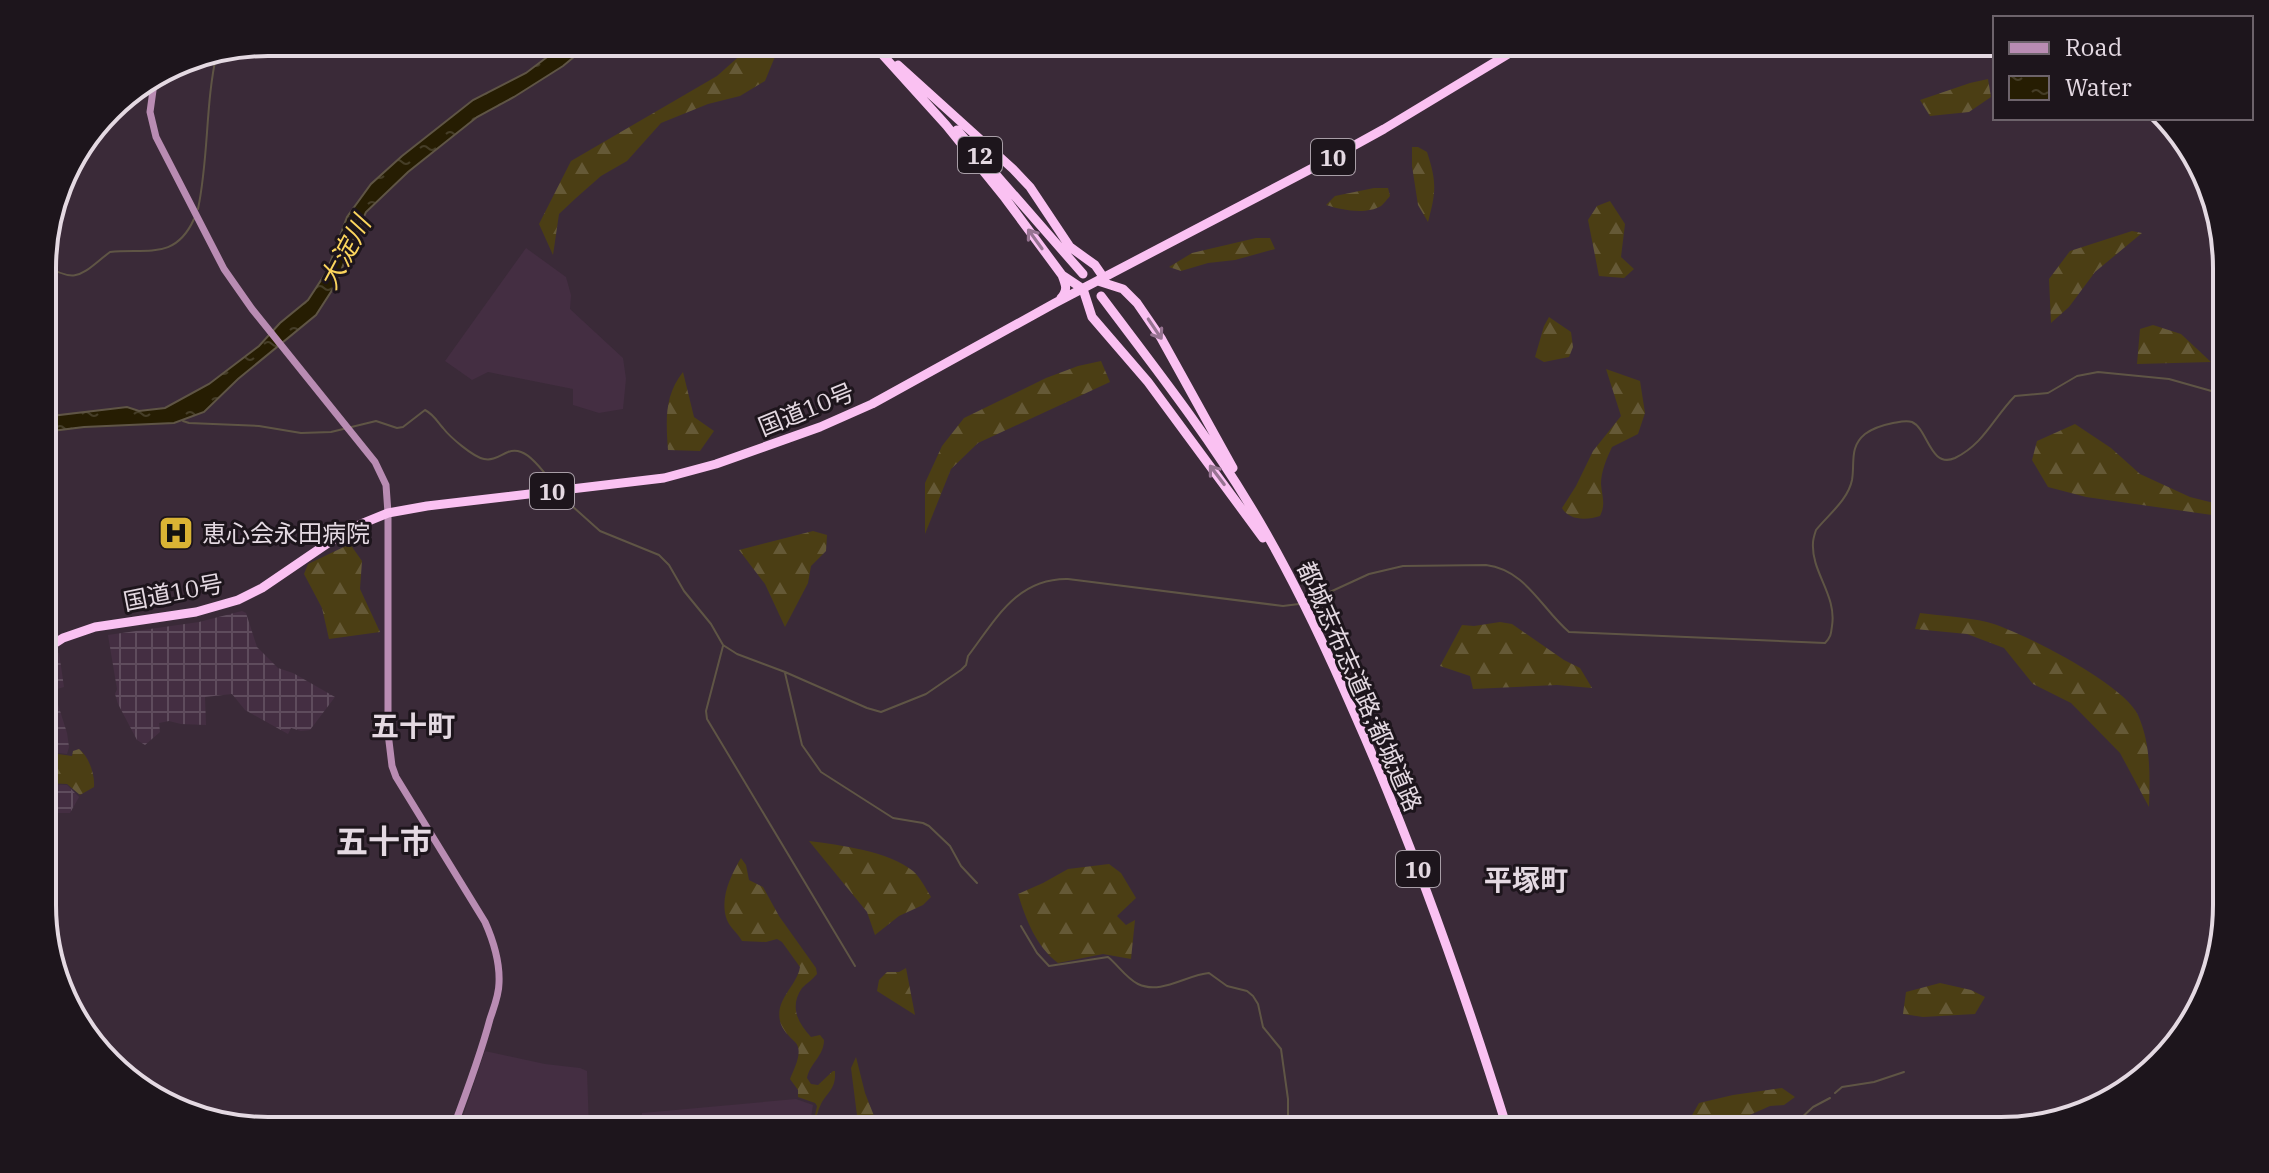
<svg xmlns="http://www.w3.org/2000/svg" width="2269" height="1173" viewBox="0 0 2269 1173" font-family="'IBM Plex Serif','Noto Sans JP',serif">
<defs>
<pattern id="industrial-grid" width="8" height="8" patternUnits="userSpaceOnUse" patternTransform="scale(2)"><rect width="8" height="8" fill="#442e42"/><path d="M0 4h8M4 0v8" fill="none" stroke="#5f4c5d"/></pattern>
<pattern id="forest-firs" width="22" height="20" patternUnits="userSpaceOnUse" patternTransform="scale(2)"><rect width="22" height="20" fill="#4b3e14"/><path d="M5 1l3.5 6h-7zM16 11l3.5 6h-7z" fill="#655936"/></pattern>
<pattern id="water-ripples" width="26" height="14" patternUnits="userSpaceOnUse" patternTransform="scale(2)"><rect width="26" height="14" fill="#261d02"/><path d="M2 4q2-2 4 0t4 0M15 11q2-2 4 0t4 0" fill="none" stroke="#453d27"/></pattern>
</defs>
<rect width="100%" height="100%" fill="#3a2a38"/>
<path fill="#442e42" d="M526,248l40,29 5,18 -1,14 53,49 3,21 -3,30 -24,4 -26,-8v-16l-85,-17 -16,8 -27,-19z
M485,1051l60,13 35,4 7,3 2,58 -32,2h-99z
M796,1099l17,6 -4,26h-169l2,-18z"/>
<path fill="url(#industrial-grid)" d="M242,611l4,2 11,34 21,21 15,5 42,24 -25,33 -9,1 -10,-3 -3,6 -43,-24 -13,-16 -27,3 1,28 -25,-1 -12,-3 -10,2 1,9 -15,13 -8,-5 -19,-36 -3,-10 2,-5 -9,-54 91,-13z
M59,653l5,34 -7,2 -1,9 11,35 2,14 -2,7 -23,-3 -1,-92 5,-5z
M44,784l23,1 12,12 -9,16h-21l-5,2z"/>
<path fill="url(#forest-firs)" d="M748,42h33l-16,39 -25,15 -32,8 -47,19 -34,38 -26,15 -25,22 -17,16 -6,41 -14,-31 32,-63 146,-85 27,-24z
M1988,79l3,18 -22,15 -39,4 -10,-16 50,-17z
M1412,147h6l9,5c10,30 9,40 1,70l-10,-17 -6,-39z
M1374,188h14l2,8c-1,1 -8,10 -9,10 -15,9 -40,4 -55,-1l9,-9z
M1610,201l15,23 -4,33 13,12 -10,9 -25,-2 -11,-56 9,-14z
M2132,231l10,2 -47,39 -26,35 -18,16 -2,-44 21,-28z
M1256,238h14l5,11 -40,11 -27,3 -27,8 -12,-4 23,-14z
M1549,317l22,15 2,15 -4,10 -25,5 -9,-5 9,-31z
M2153,325l28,9 30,28 -74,2 3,-35z
M1101,361l9,21 -132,61 -27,26 -26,65v-51l17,-37 22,-28 82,-40 32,-12z
M1606,369l34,12 5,32 -7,21 -26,13c-5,11 -11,24 -11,37 1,13 5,20 -1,32 -12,4 -31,5 -38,-8l14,-22 17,-35 28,-35z
M683,372l11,45 20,14 -14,20 -32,-1c-2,-29 -4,-54 15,-78z
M2075,424l36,24 29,26 50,23 36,9v11l-140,-20 -38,-10 -16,-27 5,-19z
M813,531l14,4 -1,16 -15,15 -3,17 -23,44 -20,-43 -26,-34z
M350,544l12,17 -2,28 20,43 -51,7 -7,-31 -18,-34 4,-10z
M1920,613c22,3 46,4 67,9 34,9 137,62 151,93 13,29 12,61 11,92l-29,-54 -49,-50 -38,-19 -29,-36 -37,-14 -52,-5z
M1500,622l12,2 52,36 16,8 12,20 -35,-3 -84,4 -3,-13 -30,-10 22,-41 12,1z
M79,749c10,8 16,25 15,38l-14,8 -13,-11 -23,-1v-31l28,4 1,-5z
M809,841c30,4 80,10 104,30 7,6 13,18 18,26l-8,8 -24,11 -24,19 -8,-23z
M741,858l5,7 3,15 14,7 16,29 37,52 1,6c-5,6 -10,9 -15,14 -13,19 -4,35 9,49l9,-2 4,5c0,16 -14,23 -17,38l4,6 7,1 15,-14h2c1,18 -7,20 -14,33 -3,6 -5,14 -8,21l4,-19 -2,-3 -17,-6v-7l-8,-11c4,-10 14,-28 5,-37 -6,-6 -13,-12 -15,-21 -5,-22 17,-35 20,-54l-18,-25 -5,-3 -11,3 -24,-1c-4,-8 -12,-13 -15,-21 -8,-21 4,-45 14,-62z
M1109,864l12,9 15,25 -19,18 9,9 9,-5 -4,39 -28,-5 -45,9c-22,-17 -32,-43 -40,-69l25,-11 25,-14z
M906,968l9,47 -38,-24 2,-11 8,-8h12z
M1940,983l31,7 14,7 -10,17 -52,3 -20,-3 3,-22z
M856,1057l9,36 15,38h-21l-8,-63z
M1782,1088l13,9 -11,8 -14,1 -27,12 -36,11 -20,-5 12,-21 34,-8z"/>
<path fill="url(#water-ripples)" stroke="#5f5545" stroke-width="2" d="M567,42h25l-29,24 -49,31 -37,20 -69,55 -42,40 -16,35 -14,37 -20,31 -78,64 -34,33 -30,11 -90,4 -41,5v-15l84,-10 12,4 26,-3 44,-24 50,-38 21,-23 28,-23 19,-29 20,-54 24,-33 31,-28 71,-56 53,-27z"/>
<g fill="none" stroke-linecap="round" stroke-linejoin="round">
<path stroke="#5f5545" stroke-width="2" d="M198,209c11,-52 7,-105 19,-157
M43,264c35,22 39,9 67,-12 36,-4 65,9 84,-33
M183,421l6,2 70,3 42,7 30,-1 45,-11 21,7 6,-1 22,-17c8,4 12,11 18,18 7,9 30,29 41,31 10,2 16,-4 24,-7 17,-7 31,15 41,26
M562,497l38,34 59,24 10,10 15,26 27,33 12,21 14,9 48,18 82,36 14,4 45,-18 35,-24 5,-5 2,-9c28,-37 49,-78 100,-77l215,27 16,-2
M1306,603l63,-29 34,-8 83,-1c40,5 55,43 83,67l256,11c6,-6 6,-9 7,-17 5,-31 -21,-54 -19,-83 0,-4 2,-10 3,-13 12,-15 32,-30 36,-50 3,-17 -3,-33 13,-46 8,-6 18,-9 28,-11 6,-1 13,-3 19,-1 16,7 18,47 43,36 29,-14 39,-41 60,-62l33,-3 29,-17 21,-4 71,7 46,13 11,-3
M723,646l-17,65 1,8 148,247
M785,673l17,72 19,27 72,46 30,5 6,3 21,20 11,20 16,17
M1021,926l16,27 12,13 59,-9c10,8 18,21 30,27 23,11 48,-9 71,-11l18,13 20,5 6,5 5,8 5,23 18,22 7,50v32
M1835,1093l7,-6 32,-5 30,-10
M1773,1131l24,-9 16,-15 17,-9"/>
<path stroke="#b98cb3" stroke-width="7" d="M155,76l-5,36 6,25 68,132 28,40 123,153 11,23 2,28v220l4,33 4,11 89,145c8,18 15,41 14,61 0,12 -5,24 -9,36 -10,38 -24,75 -38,112"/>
<path stroke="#fac1f2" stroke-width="9" d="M871,42l75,83 59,73 57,77c4,10 6,15 -1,23
M898,65l115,104 17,18 40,60 25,18 9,13
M957,130l126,144
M1062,275l21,14 9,28 56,65 115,156
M1098,281l25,8 14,14 24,35 72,130
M1101,296c51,68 104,135 148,208 41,67 75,139 106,211 60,135 109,275 153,416
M43,651l20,-13 32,-11 101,-15 42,-12 24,-12 72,-49 27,-15 27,-11 39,-7 237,-28 52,-14 104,-37 52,-23 183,-101 271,-142 58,-32 144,-87"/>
</g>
<defs><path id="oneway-shaft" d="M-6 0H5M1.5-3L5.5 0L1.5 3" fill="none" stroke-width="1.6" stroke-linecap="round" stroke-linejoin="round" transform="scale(2)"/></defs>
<g stroke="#977492">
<use href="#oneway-shaft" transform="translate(1035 239) rotate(-126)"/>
<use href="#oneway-shaft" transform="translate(1155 329) rotate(56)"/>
<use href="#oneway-shaft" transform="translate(1217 475) rotate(-127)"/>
</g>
<defs>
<g id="hospital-square" transform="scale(1.8)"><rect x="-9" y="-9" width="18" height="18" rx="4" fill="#d9b334" stroke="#1d151c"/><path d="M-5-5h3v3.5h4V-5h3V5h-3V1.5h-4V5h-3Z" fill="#111"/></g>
</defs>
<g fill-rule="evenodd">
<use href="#hospital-square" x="176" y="533"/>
</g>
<g text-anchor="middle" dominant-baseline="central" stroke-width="6" stroke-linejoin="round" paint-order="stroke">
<g fill="#1d151c" stroke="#a89ea7" stroke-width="2">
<rect x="958" y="137" width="44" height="36" rx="6"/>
<rect x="1311" y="139" width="44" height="36" rx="6"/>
<rect x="530" y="473" width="44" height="36" rx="6"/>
<rect x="1396" y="851" width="44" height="36" rx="6"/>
</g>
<g font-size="22" font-weight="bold" fill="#e4d9e2">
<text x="980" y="155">12</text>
<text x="1333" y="157">10</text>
<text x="552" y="491">10</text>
<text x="1418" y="869">10</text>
</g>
<g font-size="24" fill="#e4d9e2" stroke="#1d151c">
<text transform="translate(806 409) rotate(-22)">国道10号</text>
<text transform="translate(173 592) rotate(-11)">国道10号</text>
<text transform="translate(1360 686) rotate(66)">都城志布志道路;都城道路</text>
</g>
<g font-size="24" fill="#e4d9e2" stroke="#1d151c" text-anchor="start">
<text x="202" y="533">恵心会永田病院</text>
</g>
<g font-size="26" font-style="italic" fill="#fbd55d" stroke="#1d151c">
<text transform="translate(344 252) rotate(-62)">大淀川</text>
</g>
<g font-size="28" font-weight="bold" fill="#e4d9e2" stroke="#1d151c">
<text x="413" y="725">五十町</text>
<text x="1526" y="879">平塚町</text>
</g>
<g font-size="32" font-weight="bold" fill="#e4d9e2" stroke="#1d151c">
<text x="384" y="841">五十市</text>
</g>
</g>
<path d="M0 0H2269V1173H0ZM268 56H2001A212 212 0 0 1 2213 268V905A212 212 0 0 1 2001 1117H268A212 212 0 0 1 56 905V268A212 212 0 0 1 268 56Z" fill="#1d151c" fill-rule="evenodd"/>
<path fill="none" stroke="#e4d9e2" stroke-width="4" d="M268 56H2001A212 212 0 0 1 2213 268V905A212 212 0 0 1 2001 1117H268A212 212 0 0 1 56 905V268A212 212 0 0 1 268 56Z"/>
<rect x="1993" y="16" width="260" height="104" fill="#1d151c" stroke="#6d636b" stroke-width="2"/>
<rect x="2009" y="42" width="40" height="12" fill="#b98cb3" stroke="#6d636b" stroke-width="2"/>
<text x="2065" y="56" font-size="24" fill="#e4d9e2">Road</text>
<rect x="2009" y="76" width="40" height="24" fill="url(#water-ripples)" stroke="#6d636b" stroke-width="2"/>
<text x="2065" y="96" font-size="24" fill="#e4d9e2">Water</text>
</svg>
